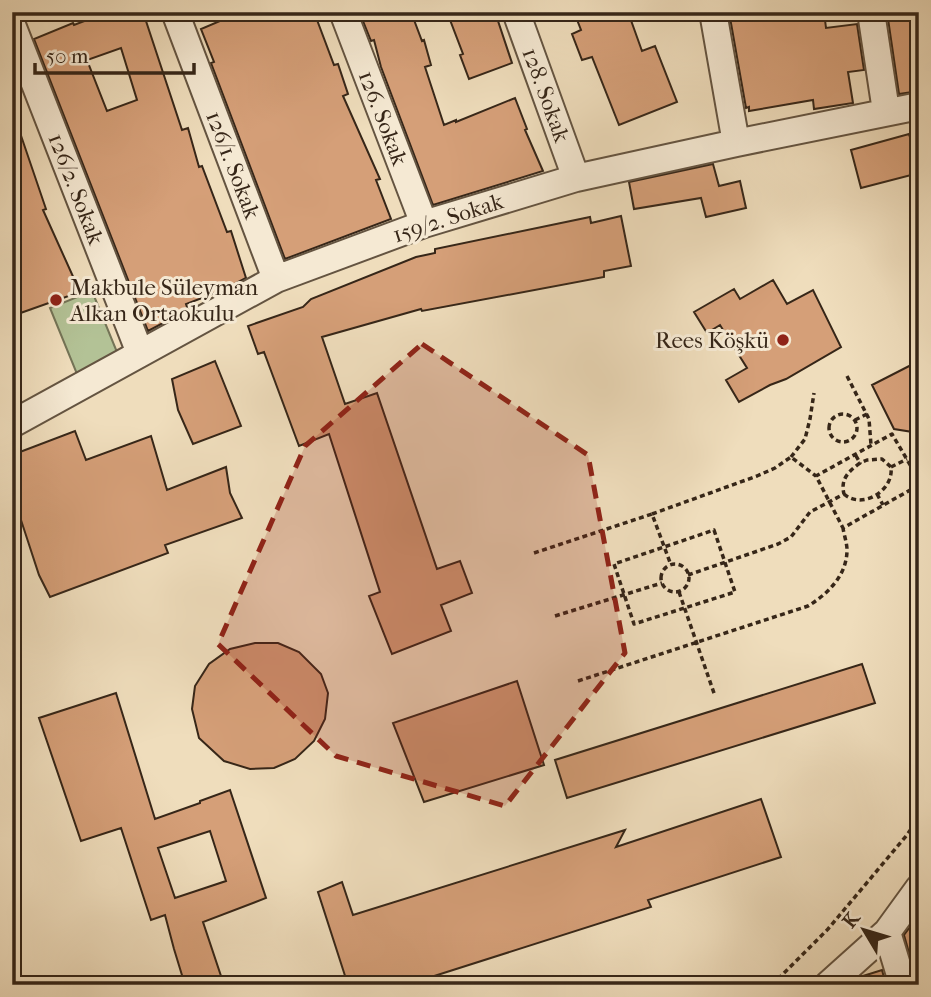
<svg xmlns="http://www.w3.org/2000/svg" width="931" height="997" viewBox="0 0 931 997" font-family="'IM FELL French Canon',serif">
<rect width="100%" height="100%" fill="#efddbc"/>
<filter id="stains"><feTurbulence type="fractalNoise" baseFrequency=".00286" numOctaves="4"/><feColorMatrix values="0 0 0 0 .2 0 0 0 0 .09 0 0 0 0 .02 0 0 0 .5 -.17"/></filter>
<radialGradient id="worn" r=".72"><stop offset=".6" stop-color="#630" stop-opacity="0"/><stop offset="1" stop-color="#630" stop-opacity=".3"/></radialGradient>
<path fill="#b3c296" stroke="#747457" stroke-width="2" d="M92,291l27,66 -42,17 -27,-66z"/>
<path fill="#d59f78" stroke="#362618" stroke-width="2" fill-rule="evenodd" d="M108,12h35l39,118 6,-2 11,39 3,-1 25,66 4,-1 15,47 -23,12 -37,14 2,6 -40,21 -114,-292 39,-16 1,2zM121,48l16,52 -30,11 -20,-51z
M241,12h73l20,53 4,-1 10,30 -5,2 37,83 -4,1 15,39 -106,40 -74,-196 3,-1 -13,-33z
M371,12h40l11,29 2,-1 7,25 -6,2 19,58 12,-5v2l59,-24 12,31 -2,1 18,41 -110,34 -52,-138 -7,-27 -3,1 -10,-25z
M447,12h48l17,51 -43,16 -9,-24 3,-1z
M574,12h54l14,39 13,-5 22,56 -58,23 -27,-68 -10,3 -10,-26 9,-4z
M729,12h95l2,16 31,-4 7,46 -16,2 5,31 -39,6 -1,-9 -64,11v-4l-3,1z
M887,12h32v79l-20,3z
M15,118l31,91 -3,1 37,82 -68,24v-197z
M909,134l10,33v6l-58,15 -10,-38z
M713,164l6,22 21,-5 6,27 -40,9 -5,-19 -67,11 -5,-27z
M621,216l10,50 -27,5v6l-182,34 -1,-2 -99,28 23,67 32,-11 60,176 23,-8 12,32 -31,12 10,26 -59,23 -23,-58 11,-4 -51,-158 -30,12 -35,-94 -6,2 -10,-28 55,-19 8,-8 105,-42 19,-4v-4l155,-32 1,6z
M773,280l14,24 26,-14 28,57 -55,32 -16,6 -31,17 -13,-22 21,-12 -27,-43 -13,8 -13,-21 40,-23 6,10z
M215,361l26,65 -48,18 -15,-34 -6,-31z
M919,361v72l-25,-4 -22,-44z
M75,431l11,29 65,-24 16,54 59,-23 4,26 12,25 -77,27 3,8 -118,44 -11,-22 -18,-55 -9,4v-69z
M255,643h23l21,9 22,22 7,19 -3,26 -11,22 -19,18 -21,9 -24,1 -26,-8 -25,-23 -7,-29 3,-23 14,-22 21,-15z
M862,664l13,39 -308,95 -12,-38z
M517,681l27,84 -120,37 -31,-79z
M116,693l39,126 45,-16v-2l30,-11 36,108 -63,24 21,63h-39l-11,-36 -9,-34 -14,5 -30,-92 -40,13 -42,-123zM210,831l16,50 -51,17 -17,-50z
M761,799l20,58 -133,43 3,7 -245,78h-58l-30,-93 24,-10 11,33 272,-85 -9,17z
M919,915v70h-1l-14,-50z
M882,970l4,15h-34l8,-8z"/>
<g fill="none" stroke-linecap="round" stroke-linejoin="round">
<g stroke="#645441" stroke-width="30">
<path id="minor" d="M175,12l101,267
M343,12l81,212
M516,12l60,166
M713,12l23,131
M871,12l15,99
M12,25l128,328
M12,424l264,-145 148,-55 152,-46 160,-35 183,-37
M887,932l16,53
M828,985l59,-53 32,-44"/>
</g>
<path stroke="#362618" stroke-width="3.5" stroke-dasharray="5 3.5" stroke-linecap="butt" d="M847,376l22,43 2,26
M829 428a14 14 0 1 1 28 0a14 14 0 1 1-28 0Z
M855,420l12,-6
M791,457l14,-18 5,-20 4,-26
M891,467l16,-8
M919,480l-27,-46 -76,42 27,52 76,-43
M844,494c18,16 50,-3 47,-27l-9,-8 -15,1 -7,3
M877,494l6,11
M652,514l105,-38 18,-8 16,-11 25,19
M714,530l21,62 -101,32 -20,-60z
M534,553l118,-39 19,51
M661 578a14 14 0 1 1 28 0a14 14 0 1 1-28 0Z
M688,575l90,-31 13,-7 19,-25 34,-18c-4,-15 5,-23 16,-31l-5,-9
M679,592l36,104
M555,616l107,-33
M578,681l230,-75c20,-12 39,-31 39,-56 0,-7 -3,-15 -4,-22
M772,985l56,-56 79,-94 12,-18"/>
<use href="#minor" stroke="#f5e9d3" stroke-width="26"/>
</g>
<path fill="#8f2418" fill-opacity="0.2" stroke="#8f2418" stroke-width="5" stroke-dasharray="14 9" stroke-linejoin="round" d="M422,344l166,111 37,198 -120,153 -169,-50 -118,-112 87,-198z"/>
<g fill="#8f2418" stroke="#f5e9d3" stroke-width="2.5">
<circle cx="56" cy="300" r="7"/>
<circle cx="783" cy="340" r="7"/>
</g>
<g text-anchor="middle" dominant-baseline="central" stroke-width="6" stroke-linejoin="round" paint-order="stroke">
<g font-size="23" fill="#362618" stroke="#f5e9d3">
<text transform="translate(546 95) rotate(70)">128. Sokak</text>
<text transform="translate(383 118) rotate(69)">126. Sokak</text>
<text transform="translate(233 165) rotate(69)">126/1. Sokak</text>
<text transform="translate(76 189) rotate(69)">126/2. Sokak</text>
<text transform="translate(448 218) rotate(-18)">159/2. Sokak</text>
</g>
<g font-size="23" fill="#362618" stroke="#f5e9d3" text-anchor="start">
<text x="70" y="287">Makbule Süleyman<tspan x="70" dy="26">Alkan Ortaokulu</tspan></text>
<text x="769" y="340" text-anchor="end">Rees Köşkü</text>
</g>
</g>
<rect width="931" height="997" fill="none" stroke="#efddbc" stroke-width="42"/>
<rect x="14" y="14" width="903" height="969" fill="none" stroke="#362618" stroke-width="3.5"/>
<rect x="21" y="21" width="889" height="955" fill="none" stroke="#362618" stroke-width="2"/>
<g transform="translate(864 930) rotate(308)" stroke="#f5e9d3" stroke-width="5" paint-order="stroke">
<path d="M0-5L12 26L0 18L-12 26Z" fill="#362618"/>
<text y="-10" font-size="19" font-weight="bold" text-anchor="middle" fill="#362618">K</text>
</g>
<path d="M35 63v10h159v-10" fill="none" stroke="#362618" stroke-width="3.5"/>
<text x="46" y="63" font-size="21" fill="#362618" stroke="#f5e9d3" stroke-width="5" paint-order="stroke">50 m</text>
<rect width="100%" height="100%" filter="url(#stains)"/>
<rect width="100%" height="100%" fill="url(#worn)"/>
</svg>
